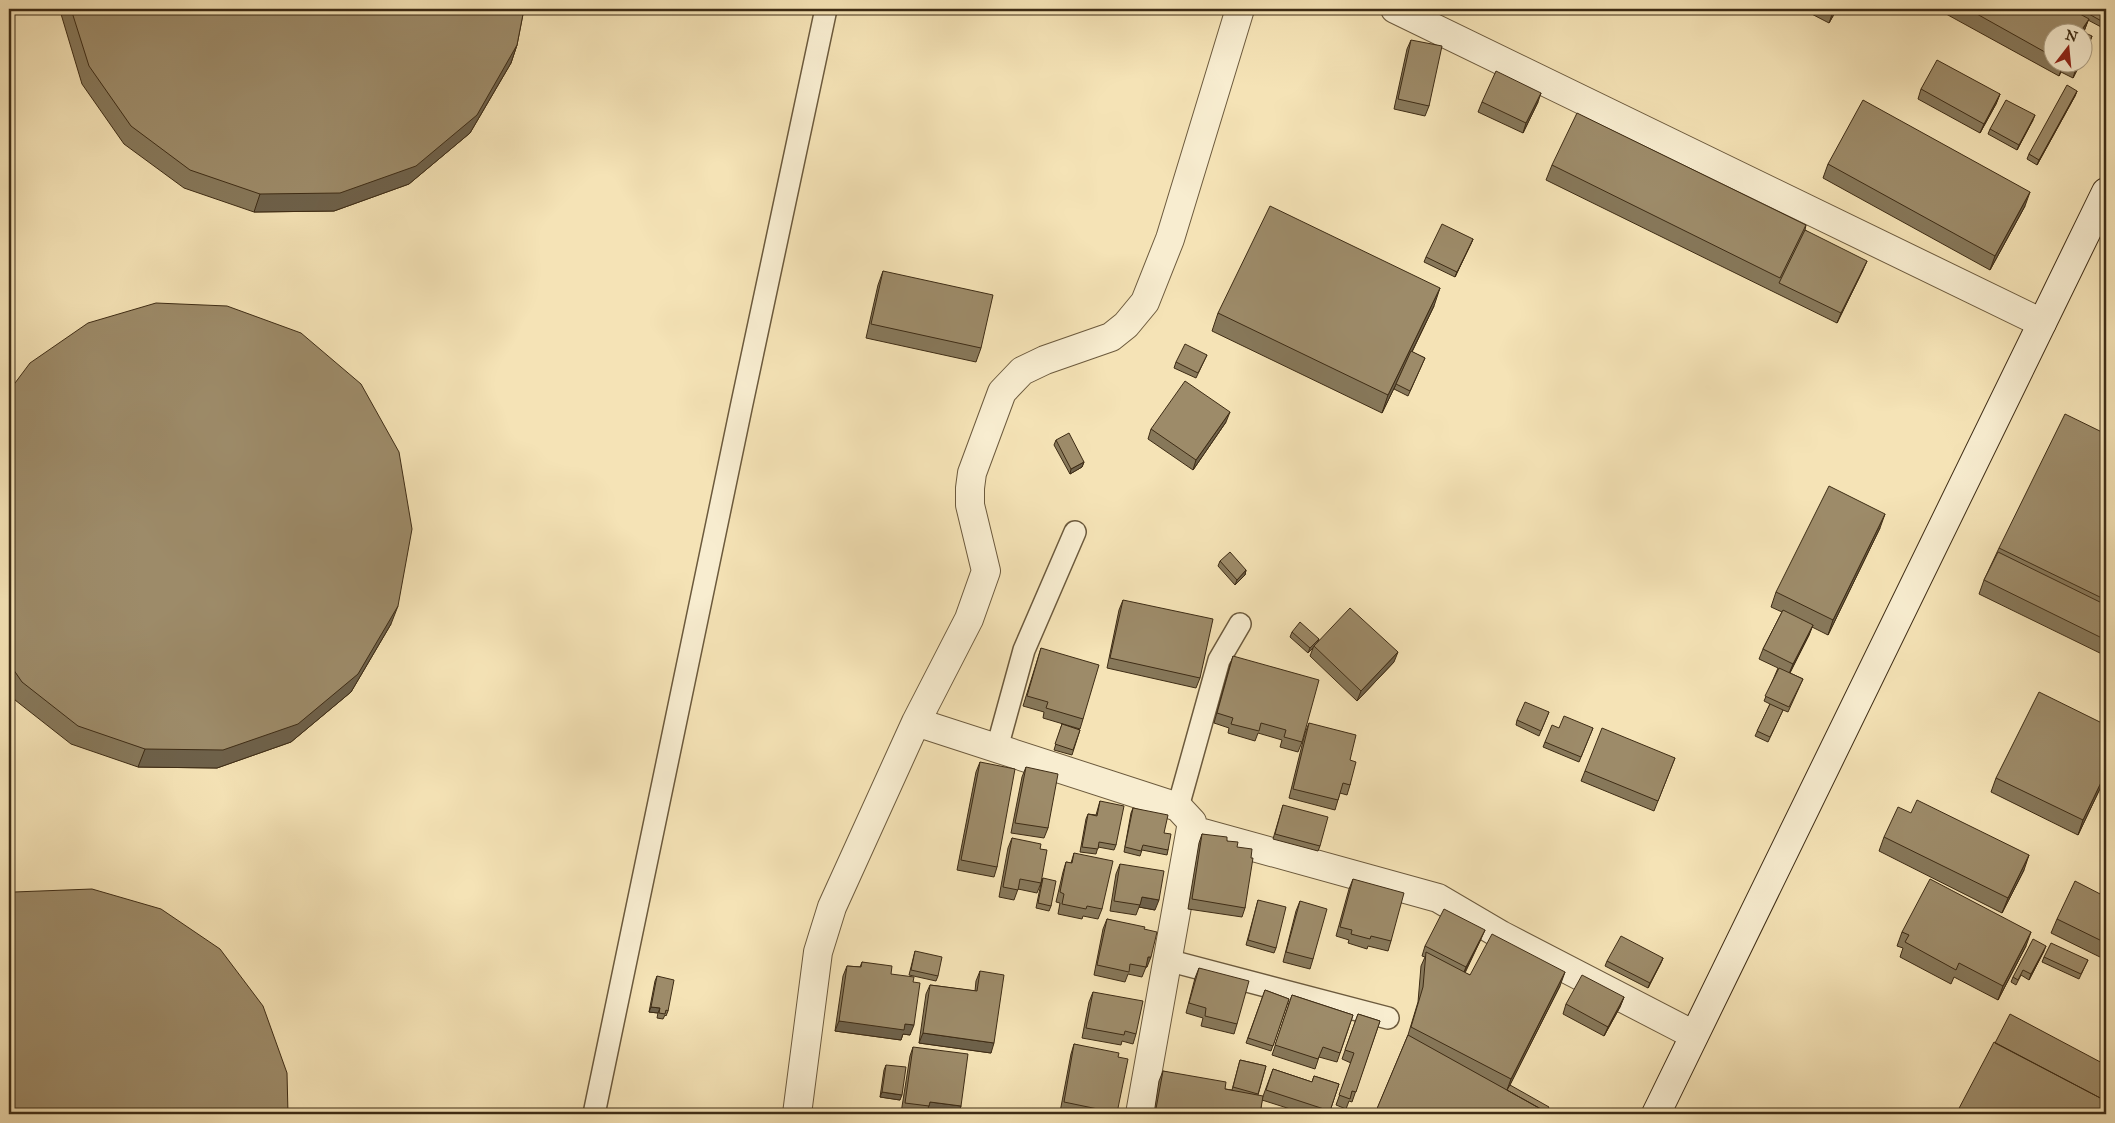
<svg xmlns="http://www.w3.org/2000/svg" width="2115" height="1123" viewBox="0 0 2115 1123" font-family="'IM FELL Great Primer',serif">
<rect width="100%" height="100%" fill="#f5e3b6"/>
<filter id="stains"><feTurbulence type="fractalNoise" baseFrequency=".004" numOctaves="4"/><feColorMatrix values="0 0 0 0 .2 0 0 0 0 .09 0 0 0 0 .02 0 0 0 .5 -.17"/></filter>
<radialGradient id="worn" r=".72"><stop offset=".6" stop-color="#630" stop-opacity="0"/><stop offset="1" stop-color="#630" stop-opacity=".3"/></radialGradient>
<g fill="none" stroke-linecap="round" stroke-linejoin="round">
<g stroke="#6c5a3d" stroke-width="24">
<path id="lane" d="M997,748l27,-98 51,-118
M1178,807l41,-147 21,-36
M1167,960l221,58
M594,1114l147,-706 85,-399"/>
</g>
<g stroke="#6c5a3d" stroke-width="30">
<path id="street" d="M1395,9l647,314
M916,722l262,85 14,15 -52,292
M1192,830l246,68 63,37 193,100
M797,1114l21,-162 14,-45 84,-185 53,-103 17,-48 -16,-66v-17l2,-15 30,-81 20,-21 23,-11 66,-23 15,-12 19,-23 25,-63 70,-230"/>
</g>
<g stroke="#3e2c15" stroke-width="30">
<path id="secondary" d="M1656,1114l450,-922"/>
</g>
<use href="#lane" stroke="#f8edd0" stroke-width="21"/>
<use href="#street" stroke="#f8edd0" stroke-width="28"/>
<use href="#secondary" stroke="#f8edd0" stroke-width="28"/>
</g>
<path fill="#87785a" stroke="#3e2c15" d="M61,9h463l-7,36 -6,18 -41,70 -61,51 -75,27 -80,1 -70,-24 -60,-44 -42,-60 -21,-70z
M1802,9h35l-8,14z
M1937,9h169v13l-3,6 -15,-8 -4,12 3,19 -5,8v-27h-30v30h29l-8,16 -12,-6 -2,4z
M1411,40l18,66 -4,10 -31,-7 13,-60z
M1921,89l79,5 -4,10 -16,29 -62,-34z
M2077,91l-2,5 -38,69 -10,-6 2,-5z
M1482,102h56l-15,31 -45,-21z
M2033,120l-16,30 -29,-16 2,-5z
M1828,164l197,42 -35,64 -167,-92z
M1552,165l254,60 -1,5 58,40 -26,53 -291,-143z
M1473,239l-18,38 -31,-15 2,-5z
M883,271l98,77 -5,14 -110,-24 12,-53z
M1434,306l-22,46 13,6 -17,38 -14,-7 1,-3 -13,27 -170,-82 6,-18z
M1207,355l-11,23 -22,-10 2,-6z
M9,391l382,233 -40,68 -60,50 -74,26 -79,-1 -67,-23 -56,-44 -6,-9z
M1226,422l-33,48 -45,-31 3,-10z
M2106,434v222l-127,-62 5,-14 15,-32z
M1056,440l28,22 -2,5 -12,7 -16,-29z
M1880,528l-52,107 -16,-8 -3,8 -19,38 13,6 -15,33 -5,-2 -15,32 -13,-6 15,-32 -6,-3 14,-33 -19,-9 4,-10 19,-37 -11,-5 5,-15z
M1220,561l26,9 -1,5 -10,10 -17,-19z
M1123,600l77,78 -4,10 -89,-20 12,-58z
M1292,632l27,7 -2,3 77,20 -37,39 -47,-45 3,-8 -5,5 -18,-16z
M1041,648l42,71 -3,10 -37,-11 1,-6 -21,-6z
M1233,656l69,86 -4,10 -18,-5 2,-7 -24,-7 -3,8 -27,-8 1,-5 -15,-5 16,-58z
M1549,712l-10,24 -23,-11 1,-5z
M1309,723l41,37v25l-3,10 -7,-2 -5,17 -46,-12 16,-65z
M1062,724l18,6 -8,25 -18,-5z
M2106,725v51l-28,59 -87,-43 5,-14z
M1593,728l-14,34 -36,-15 2,-5z
M1675,758l-21,53 -73,-30 4,-10z
M980,762l17,105 -3,10 -37,-7 19,-98z
M1026,767l22,61 -4,10 -33,-5 11,-56z
M1100,801l16,44 -2,5 -16,-3 -2,7 -16,-2 6,-33 2,-5 8,1z
M1283,805l37,41 -2,5 -45,-12z
M1133,808l31,25 4,17 -1,5 -25,-5 -2,6 -16,-4 7,-39z
M1911,813l113,57 -22,43 -123,-62 5,-14z
M1202,834l25,7 10,6 8,61 -3,9 -54,-8 11,-66z
M1012,838l28,11 1,34 -4,10 -19,-4 -4,11 -15,-3 9,-49z
M1074,853l28,56 -4,10 -15,-3 -1,3 -24,-5 2,-11 -4,-1 7,-30 3,-10 5,1z
M1120,864l35,46 -16,-3 -3,8 -26,-4 6,-37z
M1043,878l8,28 -2,5 -13,-3 5,-25z
M1353,879l38,62 -3,10 -20,-5 -1,3 -19,-6 1,-3 -13,-4 13,-47z
M2106,897v63l-55,-27 6,-14z
M1258,900l18,48 -2,5 -28,-8z
M1300,901l13,58 -3,10 -27,-7 13,-51z
M1107,919l37,10 3,38h-1l-4,10 -14,-3 -3,8 -31,-7 9,-46z
M1902,932l124,14 -28,54 -44,-23 -3,7 -51,-27 3,-9 -6,-2z
M1481,939l-16,34 5,2 90,11 -53,104 43,24h-175l33,-79 10,-33 3,-36 4,-9 -3,-1 3,-10z
M915,951l23,25 -2,5 -27,-6z
M2044,951l-15,29 -8,-5 -5,10 -5,-3 2,-5z
M2044,957l44,3 -9,19 -37,-17z
M1663,958l-15,30 -43,-22 2,-5z
M862,962l29,12 19,61 -7,-1 -2,6 -66,-9 8,-55 4,-10 13,1z
M1199,968l38,56 -3,10 -33,-8 2,-8 -17,-5 9,-35z
M980,971l11,82 -72,-10 7,-49 4,-9 45,6 1,-10z
M657,976l11,35 -2,5 -1,-1 -2,4 -6,-1 1,-5 -9,-1 6,-31z
M1265,990l24,9 -18,52 -25,-8z
M1093,992l43,42 -3,10 -11,-3 -1,4 -39,-7 7,-36z
M1292,995l61,20 -16,47 -18,-5 -4,12 -43,-14z
M1624,997l-4,10 -16,29 -41,-22 3,-10z
M1358,1014l22,7 -28,81 -3,-1 -3,8 -10,-4 15,-42 -9,-4z
M1074,1044l44,13 -1,57h-45l-12,-2 11,-58z
M913,1047l48,59 -3,8h-11l-20,-2 -1,2h-14l-11,-1 9,-57z
M1240,1060l26,6 -8,29 4,4 11,-30 39,13 2,-6 25,8 -10,30h-23l-44,-14 -2,14h-106l5,-33 4,-10 62,18 7,1z
M886,1065l14,35 -20,-3 4,-27z"/>
<path fill="#6e614a" stroke="#3e2c15" d="M1834,9h3l-8,14z
M2089,19l-6,14 -2,-1z
M2092,36l-5,15 -5,8v-4z
M517,45l-6,18 -41,70 -61,51 -75,27 -80,1 6,-18z
M2064,62h1l-6,14z
M2078,62h3l-8,16z
M2077,91l-2,5 -38,69 2,-5z
M1541,93l-3,9 -15,31 3,-10z
M2000,94l-4,10 -16,29 4,-9z
M2035,115l-2,5 -16,30 2,-5z
M2030,192l-5,14 -35,64 5,-14z
M1473,239l-2,5 -16,33 2,-5z
M1867,261l-4,9 -26,53 4,-10z
M1440,288l-6,18 -52,107 6,-18z
M1230,412l-4,10 -33,48 3,-10z
M1084,462l-2,5 -12,7 1,-5z
M1885,514l-5,14 -52,107 5,-15z
M1246,570l-1,5 -10,10 2,-5z
M398,606l-7,18 -40,68 -60,50 -74,26 -79,-1 7,-18z
M1813,625l-4,10 -20,39 4,-10z
M1319,639l-2,5 -3,2 -1,2 -5,5 2,-5z
M1398,652l-4,10 -37,39 4,-10z
M2106,772v4l-28,59 5,-15z
M2029,855l-5,15 -22,43 6,-15z
M1142,897l17,3 -4,10 -16,-3z
M1485,930l-4,9 -19,38 4,-10z
M2031,932l-5,14 -28,54 5,-14z
M2046,946l-2,5 -15,29 2,-6z
M1148,957h3l-4,10h-2z
M1663,958l-2,5 -13,25 2,-5z
M1565,972l-5,14 -54,107 5,-14z
M1624,997l-4,10 -16,29 4,-9z
M651,1007l9,1 -2,5 -9,-1z
M839,1021l66,3 9,1 -4,10 -7,-1 -2,6 -66,-9z
M923,1033l71,10 -3,10 -72,-10z
M882,1092l20,3 -2,5 -20,-3z
M930,1102l31,4 -3,8h-11l-20,-2z"/>
<path fill="#9d8b69" stroke="#3e2c15" d="M71,9h453l-7,36 -40,70 -61,51 -76,27 -80,1 -70,-24 -59,-44 -42,-60z
M1968,9h103l18,10 -8,12 11,5 -10,19v-23h-30v24z
M2080,9h26v11l-1,3z
M1411,40l31,6 -13,60 -31,-7z
M1937,60l63,34 -16,30 -63,-35z
M1496,71l45,22 -15,30 -44,-21z
M2067,85l10,6 -38,69 -10,-6z
M1863,100l167,92 -35,64 -167,-92z
M2006,100l29,15 -16,30 -29,-16z
M1577,113l229,112 -26,53 -228,-113z
M1270,206l170,82 -52,107 -170,-82z
M1442,224l31,15 -16,33 -31,-15z
M1805,230l62,31 -26,52 -62,-30z
M883,271l110,24 -12,53 -110,-24z
M156,303l71,3 74,27 60,51 38,68 13,77 -14,77 -40,68 -60,50 -75,26 -78,-1 -67,-23 -56,-44 -13,-19v-272l21,-28 58,-40z
M1185,344l22,11 -9,18 -22,-11z
M1411,351l14,7 -15,33 -14,-7z
M1185,381l45,31 -34,48 -45,-31z
M2065,414l41,20v166l-107,-52z
M1069,433l15,29 -13,7 -15,-29z
M1829,486l56,28 -52,106 -57,-28z
M1230,552l16,18 -9,10 -17,-19z
M1998,552l108,53v35l-122,-60z
M1123,600l90,19 -13,59 -90,-20z
M1350,608l48,44 -37,39 -47,-45z
M1783,610l30,15 -20,39 -30,-15z
M1300,622l19,17 -9,9 -18,-16z
M1041,648l58,17 -16,54 -37,-11 2,-6 -21,-6z
M1233,656l86,24 -17,62 -18,-5 2,-7 -25,-7 -2,8 -28,-7 2,-6 -16,-5z
M1779,668l24,11 -14,28 -24,-11z
M2039,692l67,33v47l-23,48 -87,-42z
M1525,702l24,10 -8,19 -24,-11z
M1770,704l13,6 -13,27 -13,-6z
M1564,716l29,12 -12,29 -36,-15 7,-17 7,3z
M1309,723l47,12 -6,25 6,2 -6,23 -7,-2 -5,17 -45,-11z
M1062,724l18,6 -7,20 -18,-6z
M1602,728l73,30 -17,43 -73,-30z
M980,762l35,7 -18,98 -36,-7z
M1026,767l32,7 -10,54 -33,-5z
M1917,800l112,55 -21,43 -124,-61 14,-30 13,6z
M1100,801l24,5 -8,39 -17,-3 -1,7 -16,-2 6,-33 9,2z
M1283,805l45,12 -8,29 -45,-12z
M1133,808l35,7 -4,18 7,1 -3,16 -25,-5 -2,6 -16,-4z
M1202,834l25,3v4l11,1 -1,5 15,2 -1,9h2l-8,50 -53,-9z
M1012,838l29,6 -1,5 7,1 -6,33 -21,-4 -2,11 -15,-3z
M1074,853l39,8 -11,48 -15,-3 -1,3 -24,-5 2,-10 -4,-2 6,-30 6,1z
M1120,864l44,7 -5,29 -17,-3 -2,8 -26,-4z
M1043,878l13,3 -5,25 -13,-3z
M1353,879l51,14 -13,48 -20,-5 -1,3 -19,-5 1,-4 -12,-3z
M1930,879l101,53 -28,54 -44,-23 -3,7 -51,-28 4,-7 -7,-3z
M2075,881l31,16v46l-49,-24z
M92,889l69,20 59,40 43,57 24,67 1,41h-279v-220l5,-2z
M1258,900l28,7 -10,41 -28,-8z
M1300,901l27,8 -14,50 -27,-7z
M1444,909l41,21 -19,37 -41,-21z
M1107,919l38,8 -1,2 13,3 -6,25h-3l-2,10 -16,-3 -1,8 -32,-7z
M1492,934l73,38 -54,107 -100,-52 12,-40 3,-35 44,23z
M1621,936l42,22 -13,25 -43,-22z
M2033,939l13,7 -15,28 -8,-4 -5,10 -5,-3z
M2051,943l37,17 -7,14 -37,-17z
M915,951l27,6 -4,19 -27,-6z
M862,962l30,4 -1,8 23,3 -1,5 7,1 -6,42 -9,-1 -1,6 -65,-9 8,-55 14,1z
M1199,968l50,13 -12,43 -32,-8 1,-8 -17,-5z
M980,971l24,4 -10,68 -71,-10 7,-48 47,6z
M1582,975l42,22 -16,30 -42,-23z
M657,976l17,4 -6,31 -2,-1 -1,4 -6,-1 1,-5 -9,-1z
M1265,990l24,9 -16,47 -25,-8z
M1093,992l50,9 -7,33 -11,-3 -1,4 -38,-7z
M1292,995l61,20 -13,38 -17,-6 -5,12 -43,-14z
M1358,1014l22,7 -24,71 -4,-1 -2,8 -11,-4 15,-42 -9,-3z
M2010,1014l96,51v36l-111,-58z
M1408,1035l142,79h-174v-3z
M1994,1042l112,59v13h-150z
M1074,1044l45,9 -1,4 10,2 -11,54 -53,-11z
M913,1047l55,7 -7,52 -31,-4 -1,4 -24,-3z
M1240,1060l26,6 -8,28 -25,-7z
M886,1065l20,2 -4,28 -20,-3z
M1273,1069l39,13 2,-6 25,8 -9,27 -64,-21z
M1163,1071l63,11 -1,7 38,7 -3,18h-105z
M1510,1085l39,22 -3,5 -39,-22z"/>
<rect width="2115" height="1123" fill="none" stroke="#f5e3b6" stroke-width="30"/>
<rect x="10" y="10" width="2095" height="1103" fill="none" stroke="#3e2c15" stroke-width="2.5"/>
<rect x="15" y="15" width="2085" height="1093" fill="none" stroke="#3e2c15"/>
<g transform="translate(2068 48) rotate(16)"><circle r="24" fill="#f8edd0" stroke="#aea085"/>
<path d="M0-4L9 19L0 12L-9 19Z" fill="#8f2418"/>
<text y="-8" font-size="14" font-weight="bold" text-anchor="middle" fill="#3e2c15">N</text>
</g>
<rect width="100%" height="100%" filter="url(#stains)"/>
<rect width="100%" height="100%" fill="url(#worn)"/>
</svg>
